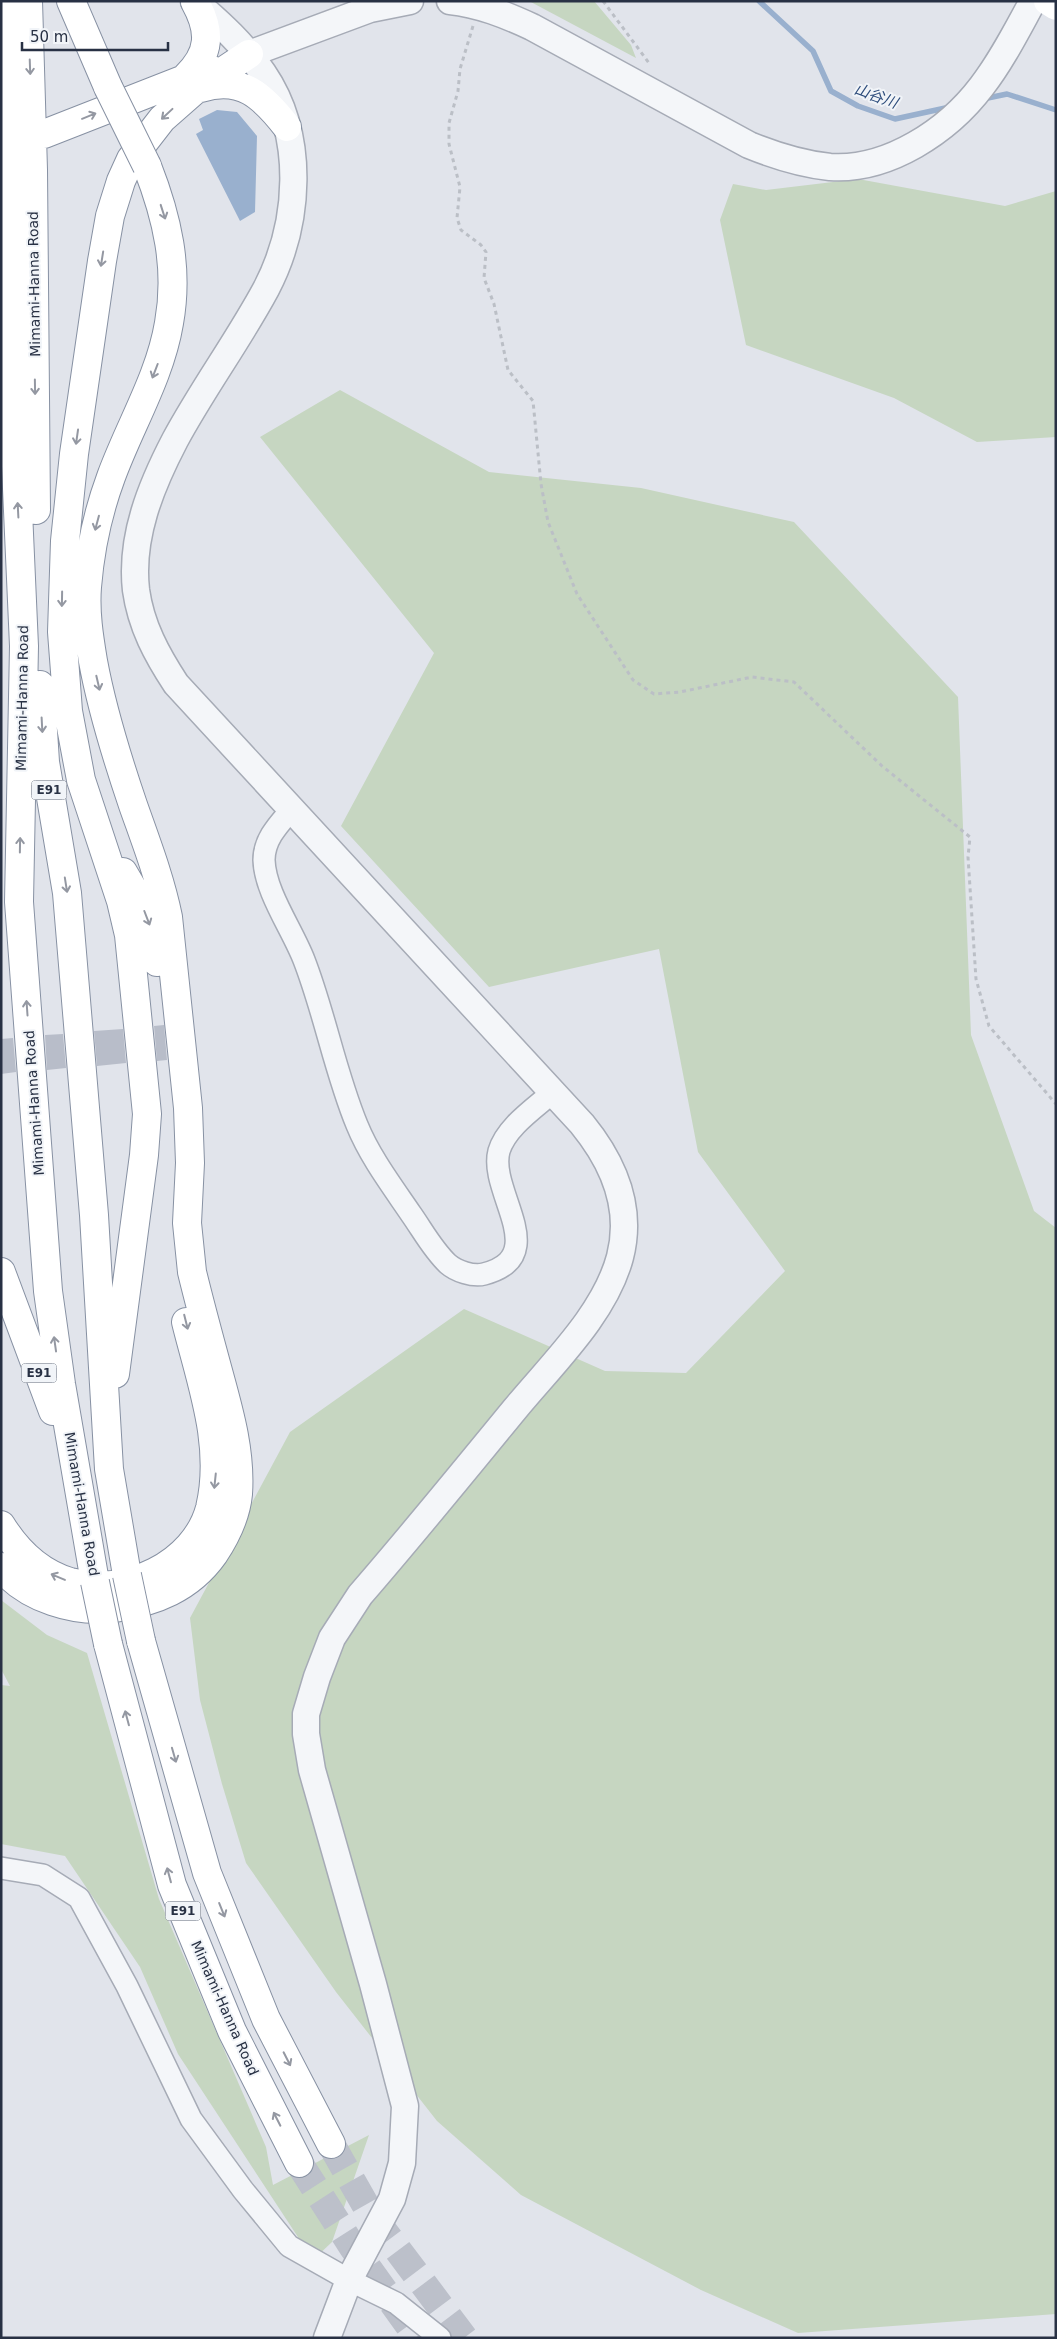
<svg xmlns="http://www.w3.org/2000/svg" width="1057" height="2339" viewBox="0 0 1057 2339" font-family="'DejaVu Sans','Noto Sans JP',sans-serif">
<rect width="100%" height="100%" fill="#e1e4eb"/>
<path fill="#c6d6c1" d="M529,1h65l37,44 5,13z
M858,179l147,27 51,-15v246l-79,5 -83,-44 -148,-53 -26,-125 13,-36 33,6z
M340,390l149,82 152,16 153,34 164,175 13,338 63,176 22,17v1086l-258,19 -97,-43 -180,-95 -84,-74 -101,-129 -90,-129 -24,-79 -22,-84 -10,-82 100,-186 174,-123 141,62 81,2 99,-102 -87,-119 -39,-203 -170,38 -148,-161 93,-173 -174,-216z
M1,1600l46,35 40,18 72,246 107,248 7,38 96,-50 -37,107 -19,18 -135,-206 -38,-87 -75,-111 -64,-12v-159l9,1 -9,-17z"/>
<path fill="#99b0ce" d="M217,110l20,2 20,24 -2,76 -15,9 -44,-87 7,-4 -4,-11z"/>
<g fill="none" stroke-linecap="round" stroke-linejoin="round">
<path stroke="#99b0ce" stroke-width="5.5" d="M759,1l54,50 18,40 27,15 37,13 55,-12
M983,99l24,-5 49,16"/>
</g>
<path fill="#b8bdc9" d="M164,1025l3,35 -10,1 -3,-35z
M123,1029l3,34 -29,3 -3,-35z
M63,1034l3,34 -19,2 -2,-35z
M13,1038l3,34 -15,2v-35z"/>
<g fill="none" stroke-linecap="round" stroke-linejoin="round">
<path stroke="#bcc0ca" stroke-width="28" stroke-dasharray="28 14" stroke-linecap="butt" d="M331,2144l39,69 94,125
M299,2163l53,83 66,92"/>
<g stroke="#a6abb6" stroke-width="24">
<path id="minor" d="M291,810c-12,14 -27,29 -27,50 1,32 28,69 40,100 21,54 31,112 53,165 13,32 35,61 54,89 12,17 22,36 37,50 8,7 25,13 36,10 69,-18 4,-82 15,-123 7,-24 36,-43 54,-59
M1,1868l42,7 36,23 48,88 64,133 52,71 46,56 60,34 47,23 44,35"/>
</g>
<g stroke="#a6abb6" stroke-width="29">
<path id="tertiary" d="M194,1c26,22 50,44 69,72 43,63 37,151 3,216 -28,52 -63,99 -91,151 -24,46 -45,97 -39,150 5,36 21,65 40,94l406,440c31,38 51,83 38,133 -15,57 -68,107 -105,152 -51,62 -102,125 -155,186l-28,43 -15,39 -11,37v20l6,36 61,214 32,122 -3,57 -10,36 -43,81 -22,58
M450,1c29,3 56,14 82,26l217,118c27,11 52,19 81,22 58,4 118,-36 152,-81 20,-26 35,-56 51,-85
M249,54l121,-45 40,-8"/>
</g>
<g stroke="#8791a3" stroke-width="30">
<path id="motorway" d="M7,1l-1,240 18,405 -5,256 29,389 13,93 34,198
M28,1l5,169 3,340
M71,1l37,86
M186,77c25,-24 25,-46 9,-75
M201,88c40,-13 62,8 86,39
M44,134l166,-65
M40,685l5,77 22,131 27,322 15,254 18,106
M123,872c17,28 31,56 34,90
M1,1272l52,139
M115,1374l29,-219 3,-41 -18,-179 -8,-34 -40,-121 -13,-69 -6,-79 3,-91 9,-87 28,-193 8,-45 11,-35 10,-22 31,-40 33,-29 54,-36
M1,1525c16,26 39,48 69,57 55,15 125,-17 140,-74 15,-63 -9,-125 -24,-186
M1,1567c26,32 74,46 113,41 41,-6 76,-20 100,-54 12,-18 22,-39 24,-60 3,-42 -9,-83 -20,-123 -9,-33 -18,-66 -26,-99l-5,-49 3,-60 -2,-55 -20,-191c-8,-39 -22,-75 -35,-112 -16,-47 -31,-95 -40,-144 -4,-24 -8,-49 -6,-74 3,-37 11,-75 24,-110 19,-52 49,-100 58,-154 10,-55 -2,-106 -22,-157
M141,1641l66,232 59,146 65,125
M108,1644l64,241 60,146 67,132"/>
</g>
<path stroke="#bbbfc6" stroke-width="3" stroke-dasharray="4 4" stroke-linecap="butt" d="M603,1l46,62
M473,26l-13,43 -2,22 -9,32v21l11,43 -3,31 4,12 20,15 5,7 -2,26 10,26 14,66 25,31 8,83 7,38 29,72 56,86 21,14 26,-2 72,-15 42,5 88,84 88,71 -2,20 8,122 13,47 67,78"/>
<use href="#minor" stroke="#f4f6f9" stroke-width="21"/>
<use href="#tertiary" stroke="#f4f6f9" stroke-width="26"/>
<path stroke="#fff" stroke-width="28" d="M1048,1l8,5"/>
<use href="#motorway" stroke="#fff" stroke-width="28"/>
<g stroke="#8791a3" stroke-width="30" stroke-linecap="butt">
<path id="motorway-bridge" d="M108,87l39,79
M127,1575l14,66
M95,1582l13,62"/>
</g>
<use href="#motorway-bridge" stroke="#fff" stroke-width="28"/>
</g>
<defs><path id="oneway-shaft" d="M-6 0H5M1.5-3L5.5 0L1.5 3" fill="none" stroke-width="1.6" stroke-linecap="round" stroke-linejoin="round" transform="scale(1.25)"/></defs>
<g stroke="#9498a2">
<use href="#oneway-shaft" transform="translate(30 67) rotate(88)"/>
<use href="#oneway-shaft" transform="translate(167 114) rotate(137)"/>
<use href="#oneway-shaft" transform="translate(89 116) rotate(-22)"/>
<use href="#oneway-shaft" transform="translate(163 212) rotate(72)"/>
<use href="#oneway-shaft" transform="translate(102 259) rotate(99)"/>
<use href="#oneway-shaft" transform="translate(155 371) rotate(111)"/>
<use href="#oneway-shaft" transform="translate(35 387) rotate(89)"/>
<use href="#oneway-shaft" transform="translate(77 437) rotate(98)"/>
<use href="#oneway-shaft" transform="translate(18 510) rotate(-93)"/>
<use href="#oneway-shaft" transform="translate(97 523) rotate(105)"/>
<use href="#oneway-shaft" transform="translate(62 599) rotate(91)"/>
<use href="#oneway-shaft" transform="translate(98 683) rotate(77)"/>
<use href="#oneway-shaft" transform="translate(42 725) rotate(87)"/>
<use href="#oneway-shaft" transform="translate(20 845) rotate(-89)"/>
<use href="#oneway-shaft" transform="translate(66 885) rotate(81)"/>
<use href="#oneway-shaft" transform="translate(147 918) rotate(69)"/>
<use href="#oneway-shaft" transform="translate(27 1008) rotate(-94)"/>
<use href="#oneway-shaft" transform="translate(186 1322) rotate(76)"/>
<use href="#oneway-shaft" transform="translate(55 1344) rotate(-98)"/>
<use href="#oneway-shaft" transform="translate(215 1481) rotate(96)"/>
<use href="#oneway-shaft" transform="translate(58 1577) rotate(-157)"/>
<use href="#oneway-shaft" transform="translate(127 1718) rotate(-105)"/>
<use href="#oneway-shaft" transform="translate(174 1755) rotate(74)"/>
<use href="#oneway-shaft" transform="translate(169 1875) rotate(-105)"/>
<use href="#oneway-shaft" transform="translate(222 1910) rotate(68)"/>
<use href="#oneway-shaft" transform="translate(287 2059) rotate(63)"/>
<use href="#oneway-shaft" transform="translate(277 2119) rotate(-117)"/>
</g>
<g text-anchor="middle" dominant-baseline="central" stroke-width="4" stroke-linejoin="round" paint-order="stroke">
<g fill="#f1f4f8" stroke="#646c7a" stroke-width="1">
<rect x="31.5" y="780.5" width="35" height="19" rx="4"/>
<rect x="21.5" y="1363.5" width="35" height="19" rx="4"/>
<rect x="165.5" y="1901.5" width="35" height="19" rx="4"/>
</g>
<g font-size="12" font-weight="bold" fill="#283144">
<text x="49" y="790">E91</text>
<text x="39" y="1373">E91</text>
<text x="183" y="1911">E91</text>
</g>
<g font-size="14" fill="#283144" stroke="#f1f4f8">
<text transform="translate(34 284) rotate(-91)">Mimami-Hanna Road</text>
<text transform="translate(22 698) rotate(-89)">Mimami-Hanna Road</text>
<text transform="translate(34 1103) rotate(-94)">Mimami-Hanna Road</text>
<text transform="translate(82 1504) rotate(80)">Mimami-Hanna Road</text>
<text transform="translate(225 2008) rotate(66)">Mimami-Hanna Road</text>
</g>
<g font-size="15" font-style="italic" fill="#2e4d7c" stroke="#f1f4f8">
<text transform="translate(876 96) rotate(20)">山谷川</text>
</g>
</g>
<rect width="1057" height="2339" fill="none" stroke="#283144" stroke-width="5"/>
<path d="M22 42v8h146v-8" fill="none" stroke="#283144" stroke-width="2.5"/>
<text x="30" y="42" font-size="15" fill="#283144" stroke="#f1f4f8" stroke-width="4" paint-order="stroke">50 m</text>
</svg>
